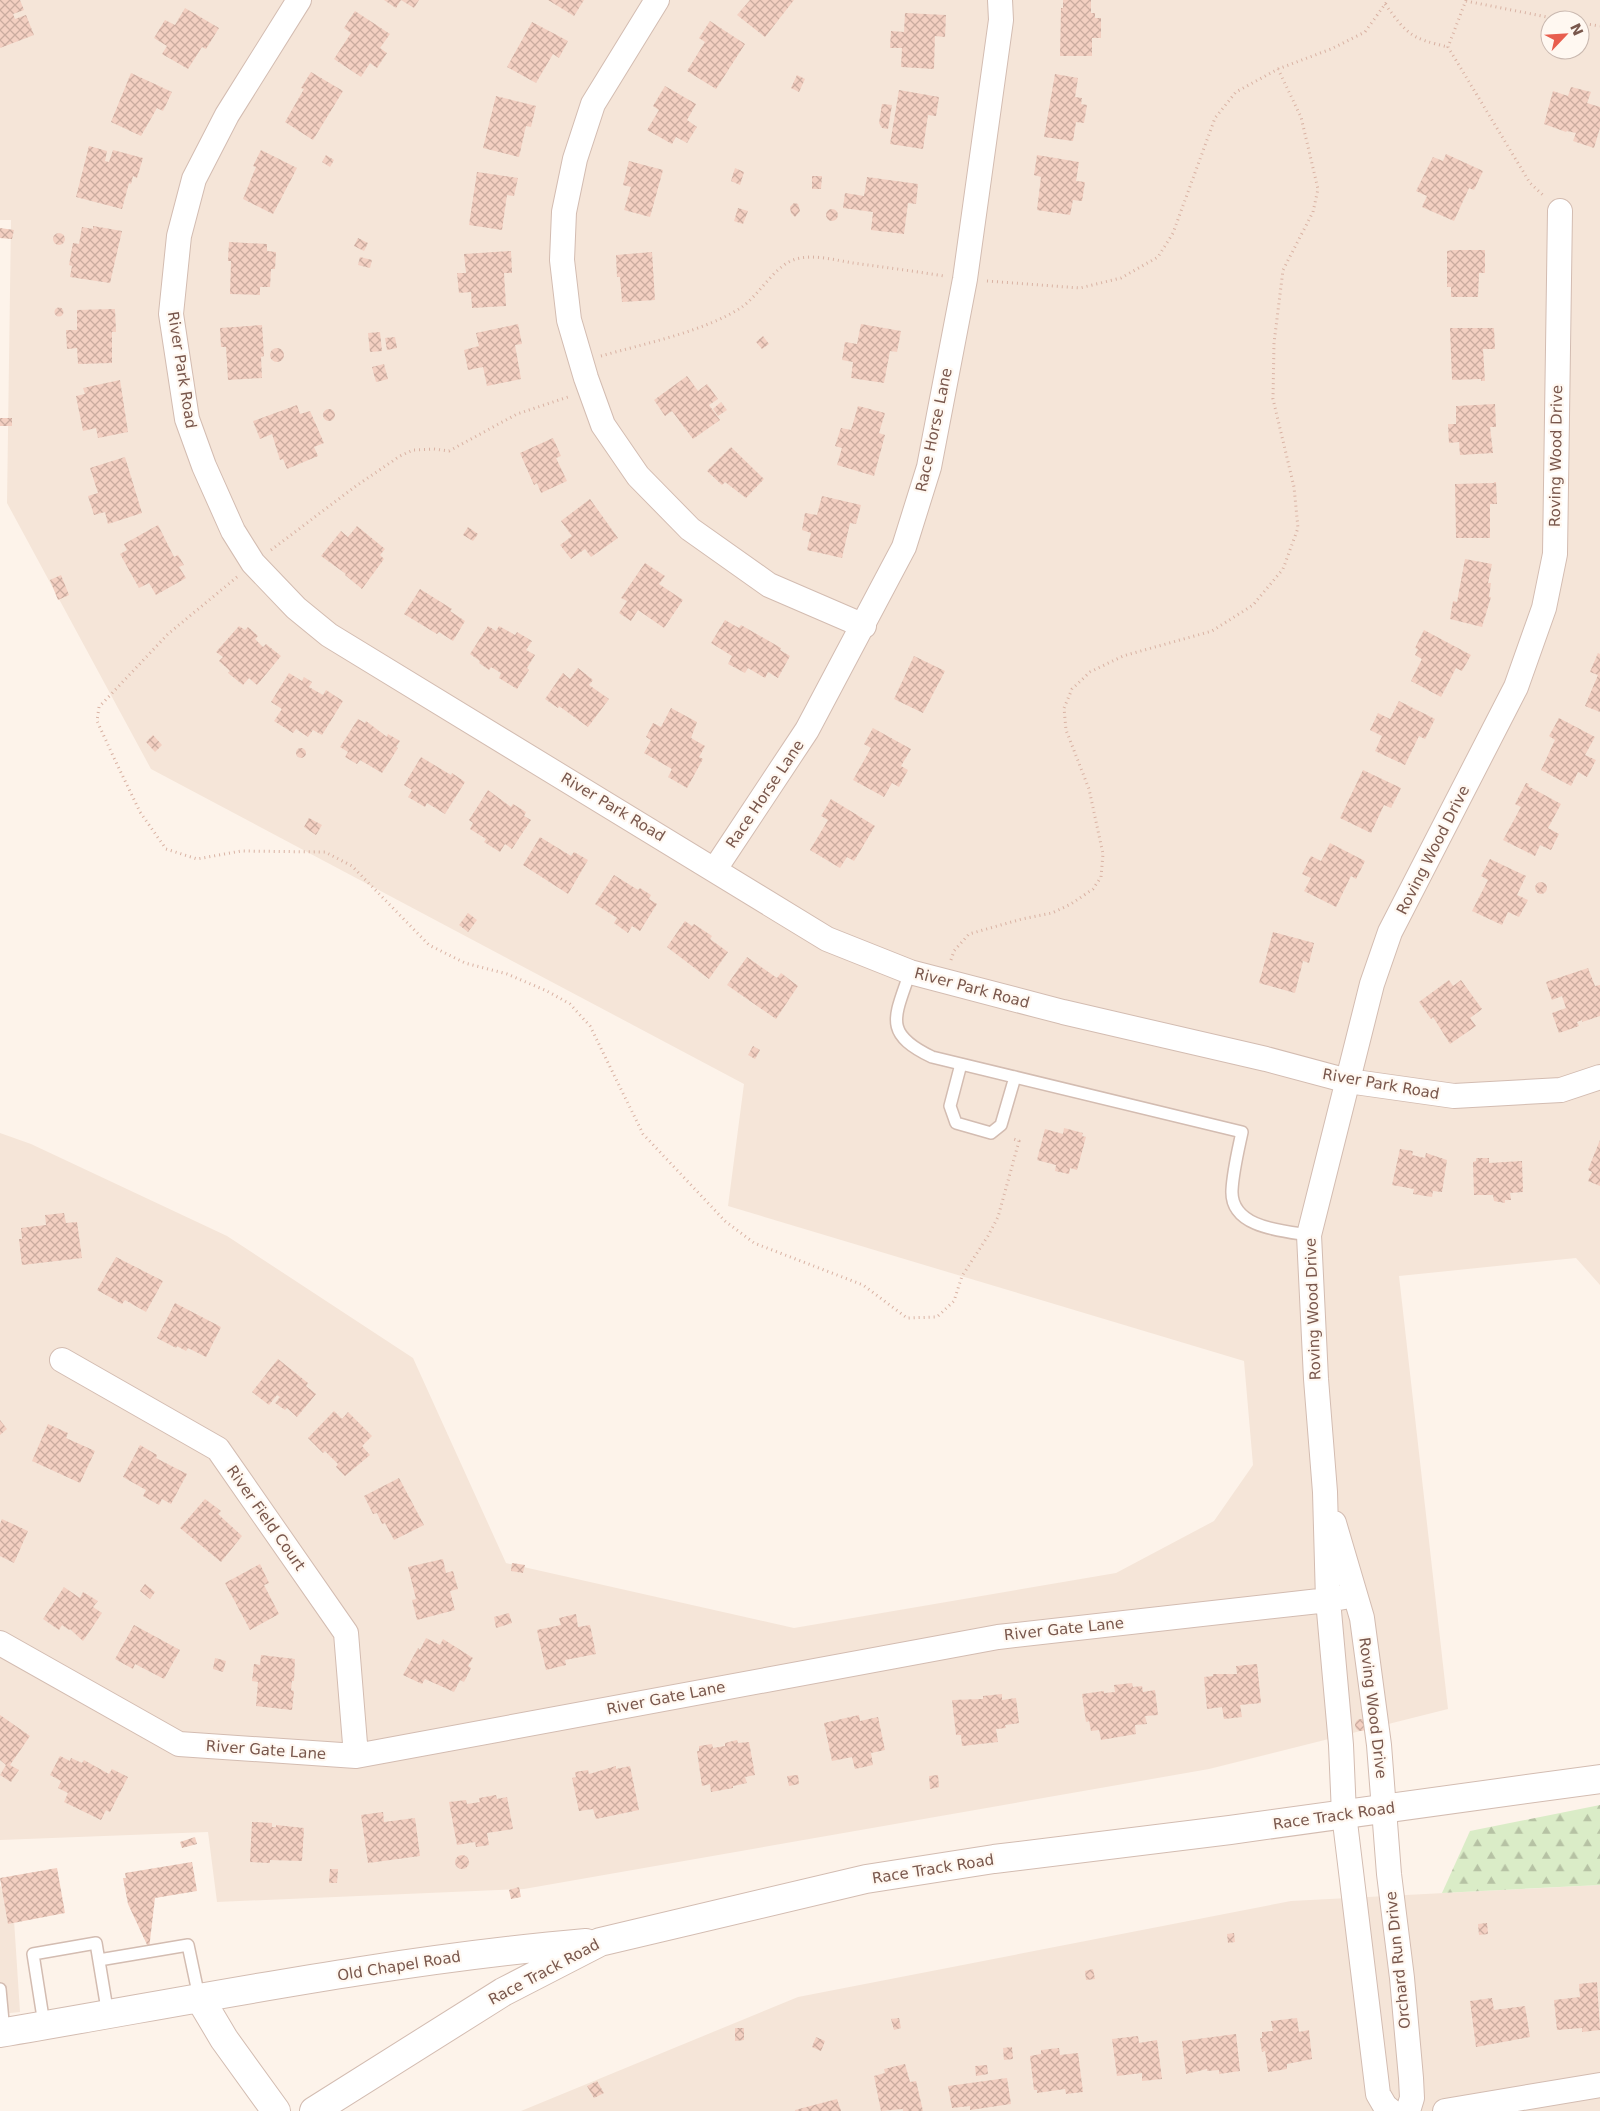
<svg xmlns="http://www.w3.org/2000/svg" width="1600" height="2111" viewBox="0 0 1600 2111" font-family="'DejaVu Sans',sans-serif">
<defs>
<pattern id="forest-firs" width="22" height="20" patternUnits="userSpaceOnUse" patternTransform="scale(1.25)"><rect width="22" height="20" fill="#daecc7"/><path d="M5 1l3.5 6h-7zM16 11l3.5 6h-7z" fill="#b6c2a4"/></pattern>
<pattern id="building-cross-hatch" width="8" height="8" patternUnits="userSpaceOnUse" patternTransform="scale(1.25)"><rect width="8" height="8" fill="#f3cfc1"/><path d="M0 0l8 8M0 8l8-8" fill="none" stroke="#caab9f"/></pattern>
</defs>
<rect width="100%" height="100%" fill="#fdf3ea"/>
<path fill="#f5e5d8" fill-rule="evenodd" d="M0,0h1600v1285l-24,-27 -177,18 49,433 -239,60 -685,120 -307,13 -9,-70 -208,8v-707l31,11 196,92 186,122 93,205 288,65 322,-55 98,-52 39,-56 -9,-104 -516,-155 16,-122 -593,-315 -144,-266 4,-283h-11zM1550,20h30v30h-30z
M0,1885l14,35 6,92 -20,2z
M1600,1885v226h-1079l277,-114 493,-96z"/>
<path fill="url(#forest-firs)" d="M1600,1805v80l-158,8 28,-62z"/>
<path fill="url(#building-cross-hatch)" d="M0,0h20l4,10 -11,4 2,5 11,-4 8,20 -34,13z
M384,0h35l-5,8 -13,-8 -5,8z
M548,0h36l-10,16z
M750,0h44l-29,37 -28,-22z
M1063,0h28v13h4v5h6v20h-9v18h-32l1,-48h2z
M185,8l34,20 -13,21 -4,-2 -14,22 -26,-15 5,-8 -13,-8 11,-18 10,5z
M355,11l35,23 -10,14 7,5 -10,15 -7,-5 -9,14 -27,-18 17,-26 -7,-5z
M905,13l41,2 -1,22 -10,-1 -1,33 -33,-2 1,-19h-12l1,-17 13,1z
M710,21l35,23 -29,45 -29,-18 18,-29 -6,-4z
M532,22l36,19 -9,17 -6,-4 -17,29 -29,-16z
M311,72l32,19 -30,49 -28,-18 19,-33 -3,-1z
M131,73l41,19 -9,19 -6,-3 -16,28 -30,-14z
M1055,74l23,4 -3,19 7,1 -1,6 6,1 -3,18 -8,-1 -3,19 -29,-4z
M797,75l8,4 -6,13 -8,-4z
M665,86l31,18 -9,16 10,7 -10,16 -11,-6 -4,7 -25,-14 12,-20 -6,-4z
M1571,87l20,5 -4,11 13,4v21l-6,20 -21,-7 3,-8 -9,-2 -1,1 -22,-8 9,-33 15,5z
M899,90l40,7 -3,19 -8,-1 -5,34 -33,-5z
M496,96l40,10 -5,21 -5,-1 -7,31 -36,-9z
M882,104l10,1 -4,24 -6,-1 -3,-5z
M89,146l18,5 -2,10 4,1 4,-12 30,8 -6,20 -4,-2 -2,8 -2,-1 -7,26 -46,-12z
M261,150l36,18 -24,46 -30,-15 13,-32 -3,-1z
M1446,154l37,17 -9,19 -5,-2 -15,33 -32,-14 5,-11 -11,-5 17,-34 10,4z
M326,155l8,5 -4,7 -8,-5z
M1037,155l42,7 -3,19 9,1 -3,19 -9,-1 -3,15 -33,-5 4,-33 -7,-2z
M629,161l34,9 -13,47 -26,-7 7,-23 -8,-2z
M735,168l9,4 -4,13 -9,-4z
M477,172l41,6 -4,18 -7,-1 -5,35 -33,-5z
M812,176h10l-1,13h-9z
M867,177l51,7 -2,20 -8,-1 -4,31 -33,-4 2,-18 -30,-4 2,-15 19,3z
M794,203l4,1 2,7 -5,6 -4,-4 -1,-6z
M738,208l10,3 -5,13 -9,-3z
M826 215a6 6 0 1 1 12 0a6 6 0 1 1-12 0Z
M93,226l29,5 -12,52 -40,-6 2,-11 -3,-1 4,-22 6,1 3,-17 11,2z
M0,228l14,2 -2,9 -12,-1z
M53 239a6 6 0 1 1 12 0a6 6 0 1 1-12 0Z
M358,238l10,5 -4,8 -10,-5z
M229,242l38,2v7l9,1 -1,17h-4l-1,18h-10v8l-30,-1 1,-33h-3z
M1453,250h32v23h-6l-1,24h-27v-10h-4v-36z
M511,251l1,22h-8l2,33 -34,2 -1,-16 -12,1 -2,-20h9l-2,-19z
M652,252l3,48 -33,2 -2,-25h-3l-1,-22z
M360,257l12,3 -2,8 -12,-3z
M54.5 312a4.5 4.5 0 1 1 9 0a4.5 4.5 0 1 1-9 0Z
M115,309l1,23h-4v31l-34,1 -1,-16 -10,1 -1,-19h11v-20z
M518,324l4,20 -7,1 6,34 -34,7 -4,-19 -15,3 -4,-20 15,-4 -3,-13z
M861,324l40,7 -4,21 -7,-1 -6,32 -33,-5 2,-16 -11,-2 3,-18 12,2z
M262,325l2,31 -3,1 1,21 -34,2 -2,-33h-5l-1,-19z
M1450,328h44l1,21h-12l2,32h-4v-2l-29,1z
M380,332l2,19 -12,1 -2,-19z
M763,336l6,8 -7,5 -6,-7z
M395,337l2,11 -10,2 -2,-12z
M270 355a7 7 0 1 1 14 0a7 7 0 1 1-14 0Z
M384,364l4,15 -12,3 -4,-15z
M687,376l11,15 9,-7 11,15 -9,6 11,15 -27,19 -21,-28 -7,5 -11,-16z
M120,380l8,52 -30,6 -2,-10 -13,3 -7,-35 9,-2 -2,-6z
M721,402l6,8 -9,6 -5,-7z
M1495,404l1,23h-6l3,26 -33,2 -1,-13 -10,1 -1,-19h8v-18z
M297,405l3,9 10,-3 14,32 -10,4 4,9 -31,13 -4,-10 -3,1 -8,-26 -12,5 -7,-18z
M858,406l27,7 -6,20 6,2 -11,41 -37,-11 5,-17 -7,-2 6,-18 10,2z
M323 415a6 6 0 1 1 12 0a6 6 0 1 1-12 0Z
M0,418h12v8h-12z
M553,438l8,18 -5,2 11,23 -26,12 -4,-10 -3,2 -14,-32z
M731,447l33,32 -18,19 -21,-16 -3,3 -15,-14z
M125,457l17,56 -34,11 -3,-12 -11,3 -6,-19 10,-3 -8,-25z
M1494,482h2l1,22h-7v34h-34l-1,-54 39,-1z
M822,496l39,9 -5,19 -6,-1 -8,35 -35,-8 4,-17 -9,-3 3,-17 12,2z
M590,499l28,39 -27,19 -6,-8 -14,10 -11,-14 12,-9 -11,-15z
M158,525l16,32 4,-2 6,10 -5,2 7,11 -30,17 -7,-12 -10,5 -19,-34 7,-4 -3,-6z
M357,526l28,23 -5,6 4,4 -22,30 -17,-14 1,-1 -25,-18 20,-25 7,6z
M468,527l10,7 -5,7 -10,-6z
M1465,559l27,5 -4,19h3l-2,14h2l-9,30 -32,-8 3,-18 4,1z
M645,563l20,13 -6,8 24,16 -19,28 -26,-18 -7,11 -12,-8 8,-12 -6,-3z
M61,575l8,20 -11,5 -8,-20z
M420,589l32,20 -2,2 15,10 -12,20 -14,-9 -2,2 -33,-20z
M725,620l14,8 2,-3 40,23 -1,2 10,6 -12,22 -10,-6 -3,6 -17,-10 -3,5 -17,-9 4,-8 -21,-13z
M239,626l6,4 3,-3 10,9 -3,3 8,8 3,-3 15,12 -24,29 -8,-7 -6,7 -15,-12 2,-2 -11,-10 4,-4 -7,-5z
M488,626l8,5 3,-5 16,9 2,-3 15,9 -6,9 9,5 -8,13 2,2 -12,19 -18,-11 2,-5 -10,-6 -2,3 -10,-7 1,-2 -10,-7z
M1424,630l47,25 -9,16 -6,-3 -15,29 -30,-16 11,-22 -7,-4 3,-6 -3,-1z
M1598,653l2,1v58l-15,-6 13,-31 -8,-3z
M914,656l31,15 -22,42 -29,-14z
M578,668l15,12 -4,5 20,14 -21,28 -29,-21 -1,2 -13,-9 18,-26 7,6z
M289,673l13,8 2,-4 8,5 -3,5 14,8 3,-5 17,11 -21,34 -9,-5 -5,7 -12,-8 -3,4 -19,-12 8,-12 -11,-7z
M1399,701l36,18 -10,20 -6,-3 -14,29 -30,-14 7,-15 -12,-6 8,-17 12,6z
M671,708l26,14 -6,16 14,8 -6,11 4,2 -16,29 -19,-11 4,-8 -28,-16 7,-13 -5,-3 7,-14 8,4z
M1559,718l36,19 -10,18 11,5 -9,17 -9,-5 -7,14 -30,-16 14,-30 -6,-4z
M358,719l7,4 1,-2 21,16 1,-3 12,7 -4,6 2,1 -16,25 -22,-13 -3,4 -12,-7 3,-5 -8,-5z
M873,728l38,21 -10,17 7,4 -9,17 -7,-4 -8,14 -31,-17 18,-32 -7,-4z
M153,735l9,10 -7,7 -9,-10z
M296 753a5 5 0 1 1 10 0a5 5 0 1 1-10 0Z
M421,757l30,18 1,-2 13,9 -20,32 -18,-11 -2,4 -17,-10 4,-7 -8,-5z
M1363,770l38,18 -10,20 -7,-3 -13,28 -31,-15z
M1526,783l3,1 -1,2 33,18 -13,24 11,6 -8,16 -11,-5 -5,11 -32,-16 18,-33 -6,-3z
M488,790l23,17 2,-3 13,8 -2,4 7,4 -19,29 -7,-5 -5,8 -16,-10 2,-3 -16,-10 3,-6 -4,-3z
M831,799l44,27 -21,35 -7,-4 -7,11 -30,-18 18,-30 -7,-4z
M309,818l13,7 -6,10 -12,-8z
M540,837l31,19 3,-4 14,8 -20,34 -45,-29z
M1330,843l35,18 -9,18 -5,-3 -15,31 -32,-16 7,-13 -9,-4 9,-18 10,5z
M1490,859l36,17 -9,19 11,5 -9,17 -11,-5 -6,13 -30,-14 16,-31 -7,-4z
M614,875l24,15 2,-2 11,7 -2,4 8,5 -17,27 -8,-5 -4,7 -14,-10 3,-5 -22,-14z
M1535 888a6 6 0 1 1 12 0a6 6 0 1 1-12 0Z
M468,913l9,7 -9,12 -9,-7z
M685,921l7,5 2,-2 18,12 -2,3 18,13 -19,27 -42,-32z
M1273,932l41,11 -5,20 -6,-2 -8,32 -36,-10z
M747,957l30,21 4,-5 17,13 -22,33 -49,-34z
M1588,968l7,18 5,-1v31l-18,6v-2l-5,2 2,4 -20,7 -7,-20 14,-5 -4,-12 -10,4 -6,-18z
M1449,980l4,6 8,-6 21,29 -12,9 6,8 -26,18 -17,-27 -2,2 -12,-17z
M753,1046l7,4 -5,9 -7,-4z
M1064,1128l19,5 -1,3 4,1 -9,33 -7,-2 -1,6 -14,-3 1,-6 -19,-5 8,-31 18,5z
M1600,1140v46l-12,-5 4,-9 -4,-2z
M1400,1149l13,2 -1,4 13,3 1,-5 21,7 -5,32 -9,-1 -1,6 -19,-3 1,-5 -22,-4z
M1476,1158h13v5l33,-2 1,31 -13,1 1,7h-6v3l-11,-2 -1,-6h-19l-1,-33 3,-1z
M64,1213l2,10 11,-1 5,36 -60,7 -3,-26h3l-1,-11 25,-3 -1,-10z
M116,1257l47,24 -17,31 -21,-12 -3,4 -25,-14z
M175,1303l46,24 -15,30 -18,-9 -2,3 -9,-5 -1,2 -19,-10z
M278,1359l30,24 -2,3 10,8 -19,23 -10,-9 -2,2 -10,-7 5,-6 -3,-2 -8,10 -17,-13z
M334,1411l8,8 6,-7 24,24 -10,10 8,9 -25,21 -9,-9 2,-3 -13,-13 -2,2 -15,-15z
M0,1420l7,9 -7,6z
M48,1424l20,9 -2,5 29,13 -15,32 -48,-22z
M140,1445l17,10 -1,3 31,16 -16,30 -9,-5 -3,6 -16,-9 3,-6 -23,-13z
M399,1478l25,47 -30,15 -9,-17 -3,1 -5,-11 -4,1 -9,-18z
M205,1499l16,12 -3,3 24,22 -21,26 -41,-34z
M2,1519l26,12 -14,32 -14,-7v-32z
M443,1559l3,14 7,-2 5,18 -8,2 5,19 -38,10 -5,-20 4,-1 -8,-32z
M512,1563l13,2 -2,8 -12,-2z
M260,1564l9,19 -5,2 15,29 -29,16 -25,-47z
M145,1584l10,8 -5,7 -10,-8z
M64,1587l16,11 3,-6 15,9 -5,6 9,6 -19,28 -13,-12 -1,1 -7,-5 -3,5 -16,-11z
M509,1613l3,10 -16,5 -2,-11z
M576,1614l2,13 12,-2 6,29 -31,6 1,5 -20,5 -9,-40 24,-5 -2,-7z
M134,1625l46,25 -16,29 -29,-15 -2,5 -18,-10z
M426,1638l14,7 3,-6 30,19 -5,8 3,2 -7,14 -4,-2 -6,12 -29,-13 -3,5 -19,-9 15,-27 2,2z
M261,1655l34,4 -1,22h-2l-1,9 3,1 -2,19 -36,-4 2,-24 -6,-1 2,-17 6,1z
M215,1658l11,3 -3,11 -10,-3z
M1257,1664l4,39 -21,2 2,12 -18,2 -2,-12 -15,2 -3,-32 9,-1v-2h24l-1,-8z
M1132,1683l1,4 9,-1 1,6 12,-2 3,25 -13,1 2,8 -12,1 1,9 -35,6 -2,-10 -8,1 -2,-10 -3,1 -4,-28 22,-3v2l11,-1 -1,-7z
M1002,1694v6l14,-2 3,25 -14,2 1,3 -10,1 2,13 -36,4 -1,-11h-5l-4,-35 31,-1v-3z
M0,1715l30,21 -20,29 9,5 -8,12 -11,-7 6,-10 -6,-5z
M859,1715l1,6 18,-4 7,33 -14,3 2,12 -18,4 -3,-12 -20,4 -8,-38z
M1355 1725a6 6 0 1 1 12 0a6 6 0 1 1-12 0Z
M737,1740l1,3 11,-1 6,33 -10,2 2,6 -14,3v2l-22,4 -1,-8 -8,2 -5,-35h2v-5l13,-2 1,4 12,-2v-3z
M60,1756l10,5 1,-3 11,5 2,-3 25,14 3,-5 16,8 -18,35 -4,-2 -5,10 -37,-18 4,-9 -10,-5 3,-7 -11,-6z
M616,1766v3l14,-3 9,44 -43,9 -3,-10 -14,2 -7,-33 4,-1 -1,-5 13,-2 1,4z
M798,1775l1,9 -10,2 -2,-10z
M938,1775l1,12 -9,2 -1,-13z
M496,1795l1,4 10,-2 6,32 -26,4 2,12 -13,2 -1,-5 -18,3 -8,-43 17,-2 1,4 13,-2 -1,-4z
M383,1812l1,10 31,-4 5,38 -52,7 -7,-48z
M252,1822l20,1v4h4v-2l28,3 -2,33 -32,-1v3l-20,-1z
M195,1837l2,7 -15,4 -2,-6z
M455 1862a7 7 0 1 1 14 0a7 7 0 1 1-14 0Z
M192,1862l5,29 -42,7 -6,51 -21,-45 -5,-26h3l-1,-5z
M57,1868l8,45 -57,11 -8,-46z
M330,1869h8l-1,14h-8z
M519,1887l2,10 -10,2 -2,-9z
M1487,1923l1,11 -9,1 -1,-11z
M1234,1933l1,9 -7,1 -1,-9z
M1093,1969l2,10 -9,1 -1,-9z
M1597,1982l3,48 -18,2v-4l-25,2 -3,-30 26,-3 -1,-13z
M1492,1998l2,12 31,-4 5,31 -54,10 -6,-46z
M899,2018l2,10 -7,2 -3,-11z
M1297,2018l2,14 10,-2 3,29 -25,5v5l-19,3 -3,-21 -3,1 -2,-14h2v-6l11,-1 -2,-10z
M735,2028h9v12l-9,1z
M1236,2034l4,37 -21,3v-4l-12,1v-2l-21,5 -4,-33z
M1138,2036l1,7 18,-3 5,39 -20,2v-8l-25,3 -5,-37z
M816,2037l9,4 -4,10 -9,-4z
M1012,2047l1,12 -9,1 -1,-12z
M1059,2048l1,7 18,-2 5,39 -17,2 -1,-5 -28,4v-3h-3l-4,-34 11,-2v-4z
M905,2064l5,18 6,-1 7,30h-20v-2l-22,2 -7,-35 11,-3 -1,-4z
M987,2065l1,9 -12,2 -1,-10z
M1007,2078l4,26 -41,6v-4l-18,2 -4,-22z
M597,2081l7,12 -10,5 -7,-12z
M837,2099l4,12h-46v-1z"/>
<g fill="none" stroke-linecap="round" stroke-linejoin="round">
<g stroke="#d3bcb1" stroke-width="14">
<path id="service" d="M910,972c-15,45 -28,61 22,85l310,75c-4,19 -9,39 -10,58 -2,38 51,41 77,45
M961,1064l-11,42 6,17 35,10 10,-8 14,-48
M99,1960l89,-15 11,52
M0,1989l4,43
M44,2024l-11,-70 63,-11 12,72"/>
</g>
<g stroke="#d3bcb1" stroke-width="26">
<path id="minor" d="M299,0l-72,115 -33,64 -15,57 -8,78 16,105 17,47 29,65 20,32 43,45 33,27 498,304 83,33 153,40 203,47 82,22 106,15 107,-6 39,-13
M657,0l-64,104 -18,55 -11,53 -2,48 7,60 17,58 17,47 35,51 52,53 79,56 95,41
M715,869l92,-139 97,-183 25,-80 36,-188 36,-259 -1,-20
M62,1360l156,89 128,184 10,123
M1334,1523l28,95 17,127 10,129 13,104 9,100 1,20 -4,13
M0,1643l179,101 177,12 642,-119 330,-37 27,-5
M1391,2111l-6,-5 -7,-12 -34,-280 -3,-69 -13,-145 -3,-108 -9,-113 -7,-144 63,-251 18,-52 126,-245 28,-79 11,-54 5,-343
M1445,2111l155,-26"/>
</g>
<g stroke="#d3bcb1" stroke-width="30">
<path id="tertiary" d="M199,1997l25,42 52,72
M0,2033c195,-33 389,-73 586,-90
M314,2111l189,-119 97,-50 266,-63 128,-20 236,-29 370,-51"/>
</g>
<path stroke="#d9b2a3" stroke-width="3" stroke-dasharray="1 4" stroke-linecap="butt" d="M1466,0l-18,47 82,136 14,13
M1466,1l96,19
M1385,4c23,31 25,34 63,43
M1580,23l20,3
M987,281l93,7 41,-10 37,-21 15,-24 42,-115 21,-26 42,-23 53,-20 34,-17 23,-32
M601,356c42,-12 105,-25 141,-49 18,-13 33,-42 54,-48 17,-5 39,1 57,4 30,4 60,8 91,13
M271,550l85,-64 44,-30 13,-6 21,-1 15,2 68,-37 54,-18
M237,577l-69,57 -69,73 -2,14 17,37 26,54 26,37 31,10 44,-8 84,1 27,14 77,79 36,18 42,11 40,17 23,13 20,22 53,108 82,87 29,22 109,42 44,33 30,-1 17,-16 8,-25 26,-40 10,-19 21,-76 -8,-3
M951,960l3,-9 15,-17 53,-15 30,-6 19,-9 22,-15 8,-12 2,-23 -14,-65 -23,-59 -2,-22 8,-19 18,-17 33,-16 89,-25 41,-26 30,-36 15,-41 -4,-41 -21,-88 1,-56 9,-73 30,-58 5,-23 -17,-72 -23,-48"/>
<use href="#service" stroke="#fff" stroke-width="11"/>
<use href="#minor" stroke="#fff" stroke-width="24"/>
<use href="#tertiary" stroke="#fff" stroke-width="28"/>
</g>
<g text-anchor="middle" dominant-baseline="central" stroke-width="4.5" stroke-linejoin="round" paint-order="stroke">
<g font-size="15" fill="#79574c" stroke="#fff8f1">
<text transform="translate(182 370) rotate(81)">River Park Road</text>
<text transform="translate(934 430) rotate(-78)">Race Horse Lane</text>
<text transform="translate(1556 456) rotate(-89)">Roving Wood Drive</text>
<text transform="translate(765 794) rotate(-56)">Race Horse Lane</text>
<text transform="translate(613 807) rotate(31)">River Park Road</text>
<text transform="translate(1433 850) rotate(-63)">Roving Wood Drive</text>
<text transform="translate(972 988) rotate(15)">River Park Road</text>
<text transform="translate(1381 1084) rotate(10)">River Park Road</text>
<text transform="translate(1313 1309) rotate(-92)">Roving Wood Drive</text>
<text transform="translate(266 1518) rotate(55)">River Field Court</text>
<text transform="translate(1064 1629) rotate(-6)">River Gate Lane</text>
<text transform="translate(666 1698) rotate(-11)">River Gate Lane</text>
<text transform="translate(1373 1708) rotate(83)">Roving Wood Drive</text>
<text transform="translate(266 1750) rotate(4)">River Gate Lane</text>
<text transform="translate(1334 1816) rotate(-8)">Race Track Road</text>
<text transform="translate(933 1869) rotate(-9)">Race Track Road</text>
<text transform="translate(1398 1960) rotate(-96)">Orchard Run Drive</text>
<text transform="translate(399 1966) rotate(-9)">Old Chapel Road</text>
<text transform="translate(544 1972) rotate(-28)">Race Track Road</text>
</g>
</g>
<g transform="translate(1565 35) rotate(65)"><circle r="24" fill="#fff8f1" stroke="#c9b8af"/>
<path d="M0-4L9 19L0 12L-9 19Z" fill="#e85e4e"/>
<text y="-8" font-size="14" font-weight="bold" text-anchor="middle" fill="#79574c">N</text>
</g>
</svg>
